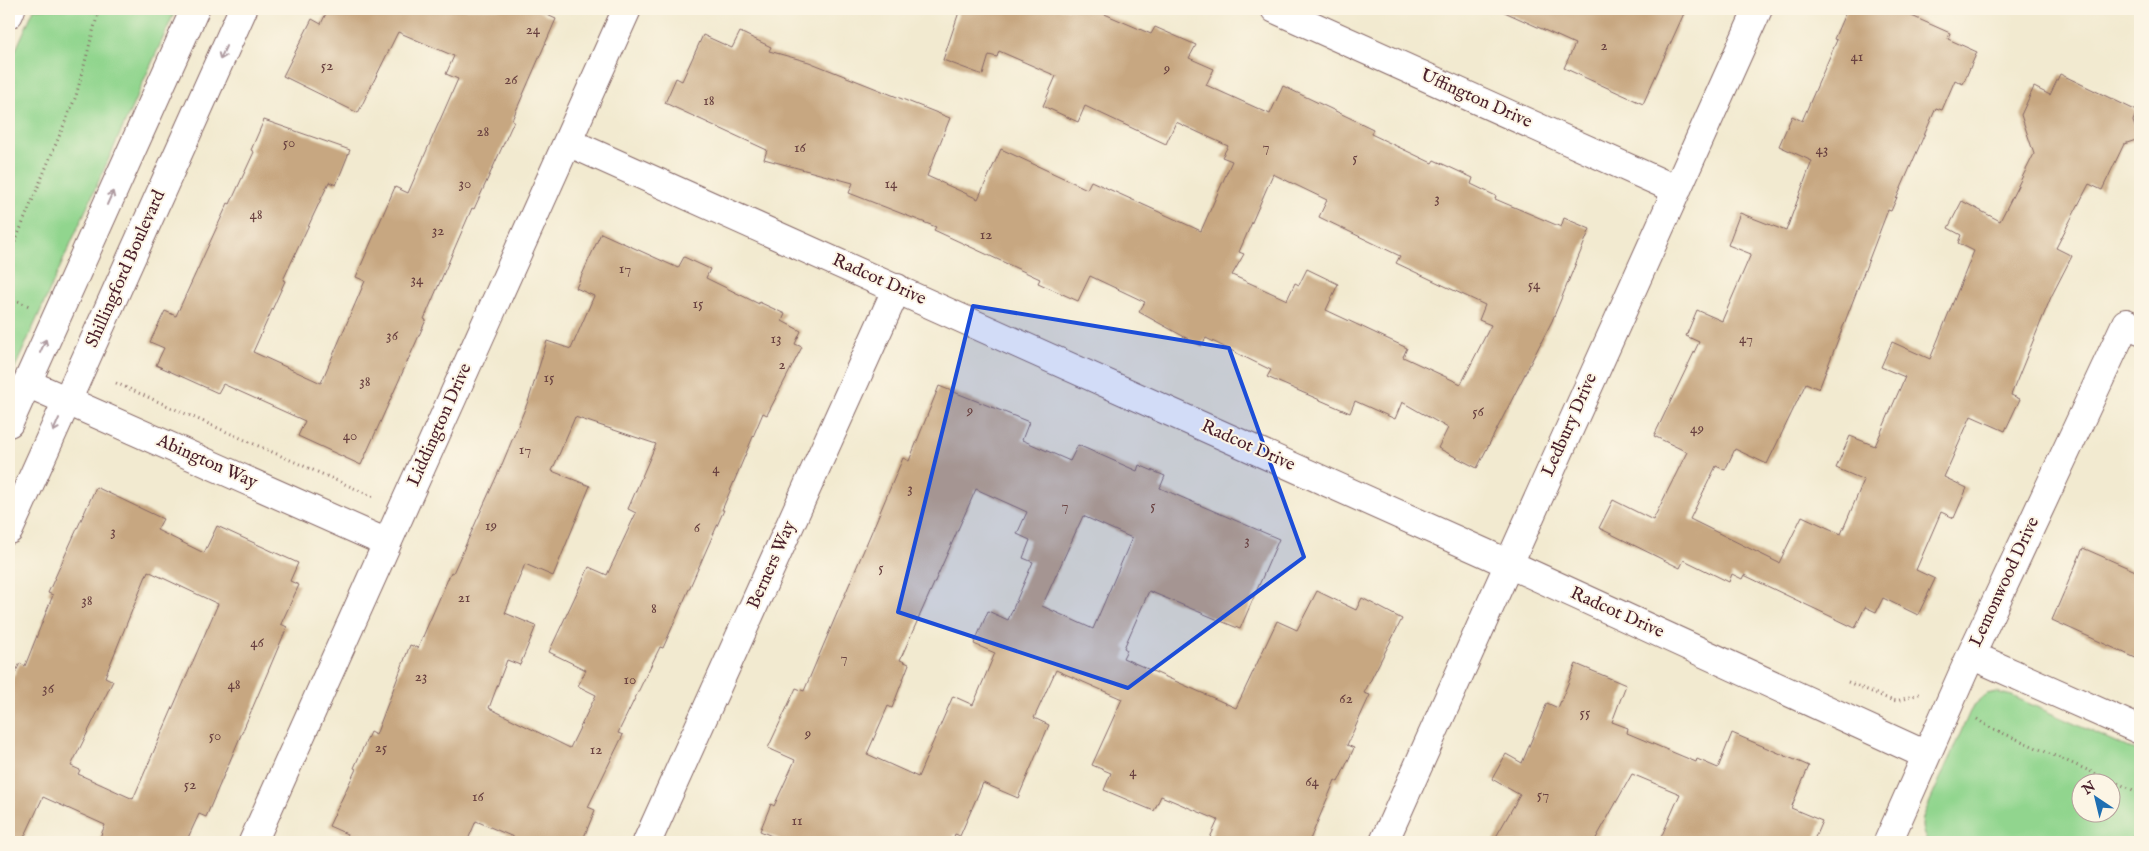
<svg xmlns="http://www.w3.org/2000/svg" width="2149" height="851" viewBox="0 0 2149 851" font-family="'IM FELL English',serif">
<rect width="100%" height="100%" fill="#fcf5e5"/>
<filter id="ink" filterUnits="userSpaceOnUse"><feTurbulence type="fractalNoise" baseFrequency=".02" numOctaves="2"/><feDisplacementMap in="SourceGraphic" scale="10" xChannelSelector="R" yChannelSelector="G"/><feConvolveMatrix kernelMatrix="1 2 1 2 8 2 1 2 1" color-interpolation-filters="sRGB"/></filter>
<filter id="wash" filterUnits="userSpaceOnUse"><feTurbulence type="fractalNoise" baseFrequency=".0096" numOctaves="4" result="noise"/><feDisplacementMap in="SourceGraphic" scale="20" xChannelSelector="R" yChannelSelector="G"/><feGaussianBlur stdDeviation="1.12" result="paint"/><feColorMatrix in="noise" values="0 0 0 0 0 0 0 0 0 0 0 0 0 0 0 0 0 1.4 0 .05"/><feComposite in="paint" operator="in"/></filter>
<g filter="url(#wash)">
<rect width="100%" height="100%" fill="#f2ead0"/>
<path fill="#91d58e" stroke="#6e7a5c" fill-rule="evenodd" d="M34,9h142l-167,372v-316z
M1996,692l16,4 128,57v89h-212c-6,-9 -7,-15 -5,-25l49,-110 15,-13zM2082,784h30v30h-30z"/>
<g id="blocks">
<path fill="#c7a781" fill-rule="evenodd" d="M328,9h206l22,10 -44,101 2,1 -40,88 -2,-1 -48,111 2,1 -65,145 -63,-29 7,-15 -82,-37 -5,9 -62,-28 8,-17 -14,-6 15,-31 11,5 52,-113 2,1 24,-52 -3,-2 13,-30 86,30 -14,35 -7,-3 -46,98 2,1 -32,71 68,31 44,-102 -9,-4 39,-90 13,6 50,-114 -12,-5 8,-18 -56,-24 -40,81 -75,-37 29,-57 9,5z
M960,9h133l58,25 4,-7 41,18 -7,13 25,11 -8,16 64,29 13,-28 90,43 -2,5 61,29 2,-3 39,18 -2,6 25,12 -1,3 66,28 3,-9 26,11 -38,92 -75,147 -39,-20 10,-20 -46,-26 -7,17 -40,-18 -5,12 -83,-36 4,-7 -65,-32 -5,8 -62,-34 6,-10 -55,-26 -12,25 -40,-18 2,-4 -106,-49 2,-3 -87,-34 4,-10 -89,-24 3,-9 -102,-47 11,-25 6,3 21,-46 29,13 8,-16 31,15 -2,4 40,11 141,56 -23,58 51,23 23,-50 86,40 4,-8 110,50 31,-70 -10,-4 6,-11 -52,-24 -10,22 -81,-38 -7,16 -35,-16 13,-30 -57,-25 -2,6 -8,-2 -6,20 -40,-15zM1273,174l54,26 -8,17 81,39 -4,7 89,42 -6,15 12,5 -30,59 -58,-27 4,-9 -81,-38 12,-26 -31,-15 -8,16 -4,-2 -8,17 -55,-25 12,-21 -5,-2z
M1498,9h188l-43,95 -79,-36 11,-24z
M1847,9h49l54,24 -2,6 29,13 -14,32 -8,-4 -13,30 -6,-2 -45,103 -3,-1 -69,179 -13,-6 -39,81 -32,-15 -10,21 -9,-4 -26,53 89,44 23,-47 39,18 23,-54 -28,-12 14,-32 25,10 30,-69 -24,-10 11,-25 38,17 44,-108 -16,-8 3,-8 -13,-7 14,-27 38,20 34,-67 -13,-39 13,-28 16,8 10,-21 77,37 -4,10 6,18 -15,5 -22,46 -13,-6 -33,64 16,8 -21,41 -40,98 9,4 -15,32 -34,-15 -27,61 23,11 -13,30 -13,-6 -25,58 19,9 -17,36 -35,-17 -7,14 -11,-5 -10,21 -111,-53 -2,4 -10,-5 -3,8 -45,-22 -4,8 -81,-40 14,-28 40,20 34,-68 -33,-16 45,-94 -13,-6 11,-26 25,11 29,-67 -23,-9 12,-32 46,18 26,-70 -33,-15 13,-30 10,5 35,-81 -3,-1z
M601,233l77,35 6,-11 26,12 -4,9 53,26v-2l26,12 -3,7 19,10 -6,13 7,3 -35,68 -4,-2 -41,97h2l-61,138 -3,-1 -42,86 5,2 -35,72 7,3 -13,32h-57l-49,-21 -9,21h-124l4,-8 -18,-8 27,-57 -2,-1 16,-36 6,3 34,-90 8,3 33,-76 2,1 50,-111 26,-63 18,-58 24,8 23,-53 -18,-8zM575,417l81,27 -28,65 8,4 -29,62 -18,-8 -40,85 37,18 -8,16 18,9 -26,53 -81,-40 18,-48 13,5 16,-39 -31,-13 20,-49 28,12 37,-90 -38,-15z
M939,386l90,36 -7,18 48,21 8,-16 59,26 2,-6 26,11 -5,12 119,51 -39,90 -91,-38 -25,57 3,2 -4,8 113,50 41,-87 20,9 20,-39 39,19 6,-12 40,21 -38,74 6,2 -23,50 7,3 -16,34 -3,-2 -26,62h-101l10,-22 -57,-24 -7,15 -50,-21 7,-17 -19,-8 30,-66 -66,-29 -22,48 15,7 -31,73 -35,-15 -23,53 -5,-2 -3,8h-166l-26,-11 11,-27 3,2 21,-46 -27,-12 28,-60 8,3 99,-233 6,3zM976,489l51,23 -10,22 13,6 -7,18 10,4 -25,58 -20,-9 -14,33 21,9 -22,52 -20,-9 -35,81 -51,-23 21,-48 4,2 17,-44 -9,-4zM1083,516l49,22 -39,91 -51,-23z
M96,487l67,32 -6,11 47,23 13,-27 81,37 -8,18 9,4 -18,39 6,3 -81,190 -7,-3 -13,28h-88l7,-17 -62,-28 -21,45h-13v-156l11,-23 5,3 28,-71 -5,-2zM148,571l70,33 -85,195 -55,-25 2,-4 -9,-4 42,-85 -8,-4z
M2083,548l57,25v87l-88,-40z
M1576,664l50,21 -14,37 16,6 -1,5 69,29 1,-3 21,9 14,-35 77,33 -18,42 31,13 -9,21h-154l21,-48 -48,-20 -38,68h-101l27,-47 -28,-16 14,-25 16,9 25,-60 11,5z"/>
</g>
</g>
<g filter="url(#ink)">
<use href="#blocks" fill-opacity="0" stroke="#856665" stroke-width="1"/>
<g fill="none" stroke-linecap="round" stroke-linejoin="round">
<g stroke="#856665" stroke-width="30">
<path id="minor" d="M1275,9l402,181
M9,14l2,-5
M568,142l917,411 441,202
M27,383l360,160
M1971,655l169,75
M253,842l374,-833
M647,842l250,-554
M1384,842l374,-833
M1888,842l83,-187 155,-332 14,7"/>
</g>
<g stroke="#856665" stroke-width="30">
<path id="tertiary" d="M9,423l186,-414
M9,530l234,-521"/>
</g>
<path stroke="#856665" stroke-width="3" stroke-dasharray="1 4" stroke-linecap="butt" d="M9,256l67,-160 23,-87
M9,297l20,9
M116,383l258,114
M1848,682l43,18 6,1 22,-7
M1977,719l12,8 151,66
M2131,842l9,-12"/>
<use href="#minor" stroke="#fff" stroke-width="28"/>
<use href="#tertiary" stroke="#fff" stroke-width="28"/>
</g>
<defs><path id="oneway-shaft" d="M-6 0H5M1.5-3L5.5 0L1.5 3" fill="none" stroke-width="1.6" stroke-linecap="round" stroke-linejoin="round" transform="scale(1.25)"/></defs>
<g stroke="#ae9aa0">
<use href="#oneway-shaft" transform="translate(223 53) rotate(114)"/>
<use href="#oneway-shaft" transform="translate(110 198) rotate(-66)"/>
<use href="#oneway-shaft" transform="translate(43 346) rotate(-66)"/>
<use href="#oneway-shaft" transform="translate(56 425) rotate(114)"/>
</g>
</g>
<path fill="#1d4ed8" fill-opacity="0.2" stroke="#1d4ed8" stroke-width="4" stroke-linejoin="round" d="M973,306l256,42 75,209 -176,131 -230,-76z"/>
<g text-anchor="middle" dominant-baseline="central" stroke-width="4" stroke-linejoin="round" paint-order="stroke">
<g font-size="15" fill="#694140">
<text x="533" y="29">24</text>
<text x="1604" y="45">2</text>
<text x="1857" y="56">41</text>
<text x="327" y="65">52</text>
<text x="1167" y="68">9</text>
<text x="511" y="79">26</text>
<text x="709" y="100">18</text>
<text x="483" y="131">28</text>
<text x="289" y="142">50</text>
<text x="1266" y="146">7</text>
<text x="800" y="147">16</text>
<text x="1822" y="149">43</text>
<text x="1355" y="157">5</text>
<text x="465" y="183">30</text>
<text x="891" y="183">14</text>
<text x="1437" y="198">3</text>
<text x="256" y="214">48</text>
<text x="438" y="230">32</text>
<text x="986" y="234">12</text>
<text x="625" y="268">17</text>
<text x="417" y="279">34</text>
<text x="1534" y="284">54</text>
<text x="698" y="303">15</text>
<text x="392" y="335">36</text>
<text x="776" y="338">13</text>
<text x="1746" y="338">47</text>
<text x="782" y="364">2</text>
<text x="549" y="377">15</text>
<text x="365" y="381">38</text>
<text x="970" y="410">9</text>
<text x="1478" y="411">56</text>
<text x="1697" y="428">49</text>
<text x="350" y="435">40</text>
<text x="525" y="449">17</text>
<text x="716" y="468">4</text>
<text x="910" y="488">3</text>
<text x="1065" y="505">7</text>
<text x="1153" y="505">5</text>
<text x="491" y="525">19</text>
<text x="697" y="527">6</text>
<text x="113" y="531">3</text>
<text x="1247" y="540">3</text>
<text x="881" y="567">5</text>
<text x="464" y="597">21</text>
<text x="87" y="600">38</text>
<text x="654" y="608">8</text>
<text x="257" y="642">46</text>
<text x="844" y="657">7</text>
<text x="421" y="676">23</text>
<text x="630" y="679">10</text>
<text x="234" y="684">48</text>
<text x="48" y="688">36</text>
<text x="1346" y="698">62</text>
<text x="1585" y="712">55</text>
<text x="808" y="733">9</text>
<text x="215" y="735">50</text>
<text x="381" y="747">25</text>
<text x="596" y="749">12</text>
<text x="1133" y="771">4</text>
<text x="1312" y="781">64</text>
<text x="190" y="784">52</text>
<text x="1543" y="794">57</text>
<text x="478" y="796">16</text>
<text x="797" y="820">11</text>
</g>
<g font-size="18" fill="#4a1f2b" stroke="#fcf5e5">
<text transform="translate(1476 99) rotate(24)">Uffington Drive</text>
<text transform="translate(126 269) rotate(-66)">Shillingford Boulevard</text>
<text transform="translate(879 280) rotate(24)">Radcot Drive</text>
<text transform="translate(440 425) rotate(-66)">Liddington Drive</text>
<text transform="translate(1570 425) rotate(-66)">Ledbury Drive</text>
<text transform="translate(1248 446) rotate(24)">Radcot Drive</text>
<text transform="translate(207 462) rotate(24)">Abington Way</text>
<text transform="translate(772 565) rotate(-66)">Berners Way</text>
<text transform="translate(2005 582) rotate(-65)">Lemonwood Drive</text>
<text transform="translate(1617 613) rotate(24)">Radcot Drive</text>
</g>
</g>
<rect width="2149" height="851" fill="none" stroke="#fcf5e5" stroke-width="30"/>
<g transform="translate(2096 798) rotate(325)"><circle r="24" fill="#fcf5e5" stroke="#b59f9b"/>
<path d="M0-4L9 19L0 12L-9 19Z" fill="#1f6fb2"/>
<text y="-8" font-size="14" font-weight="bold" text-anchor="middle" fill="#4a1f2b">N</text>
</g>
</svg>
